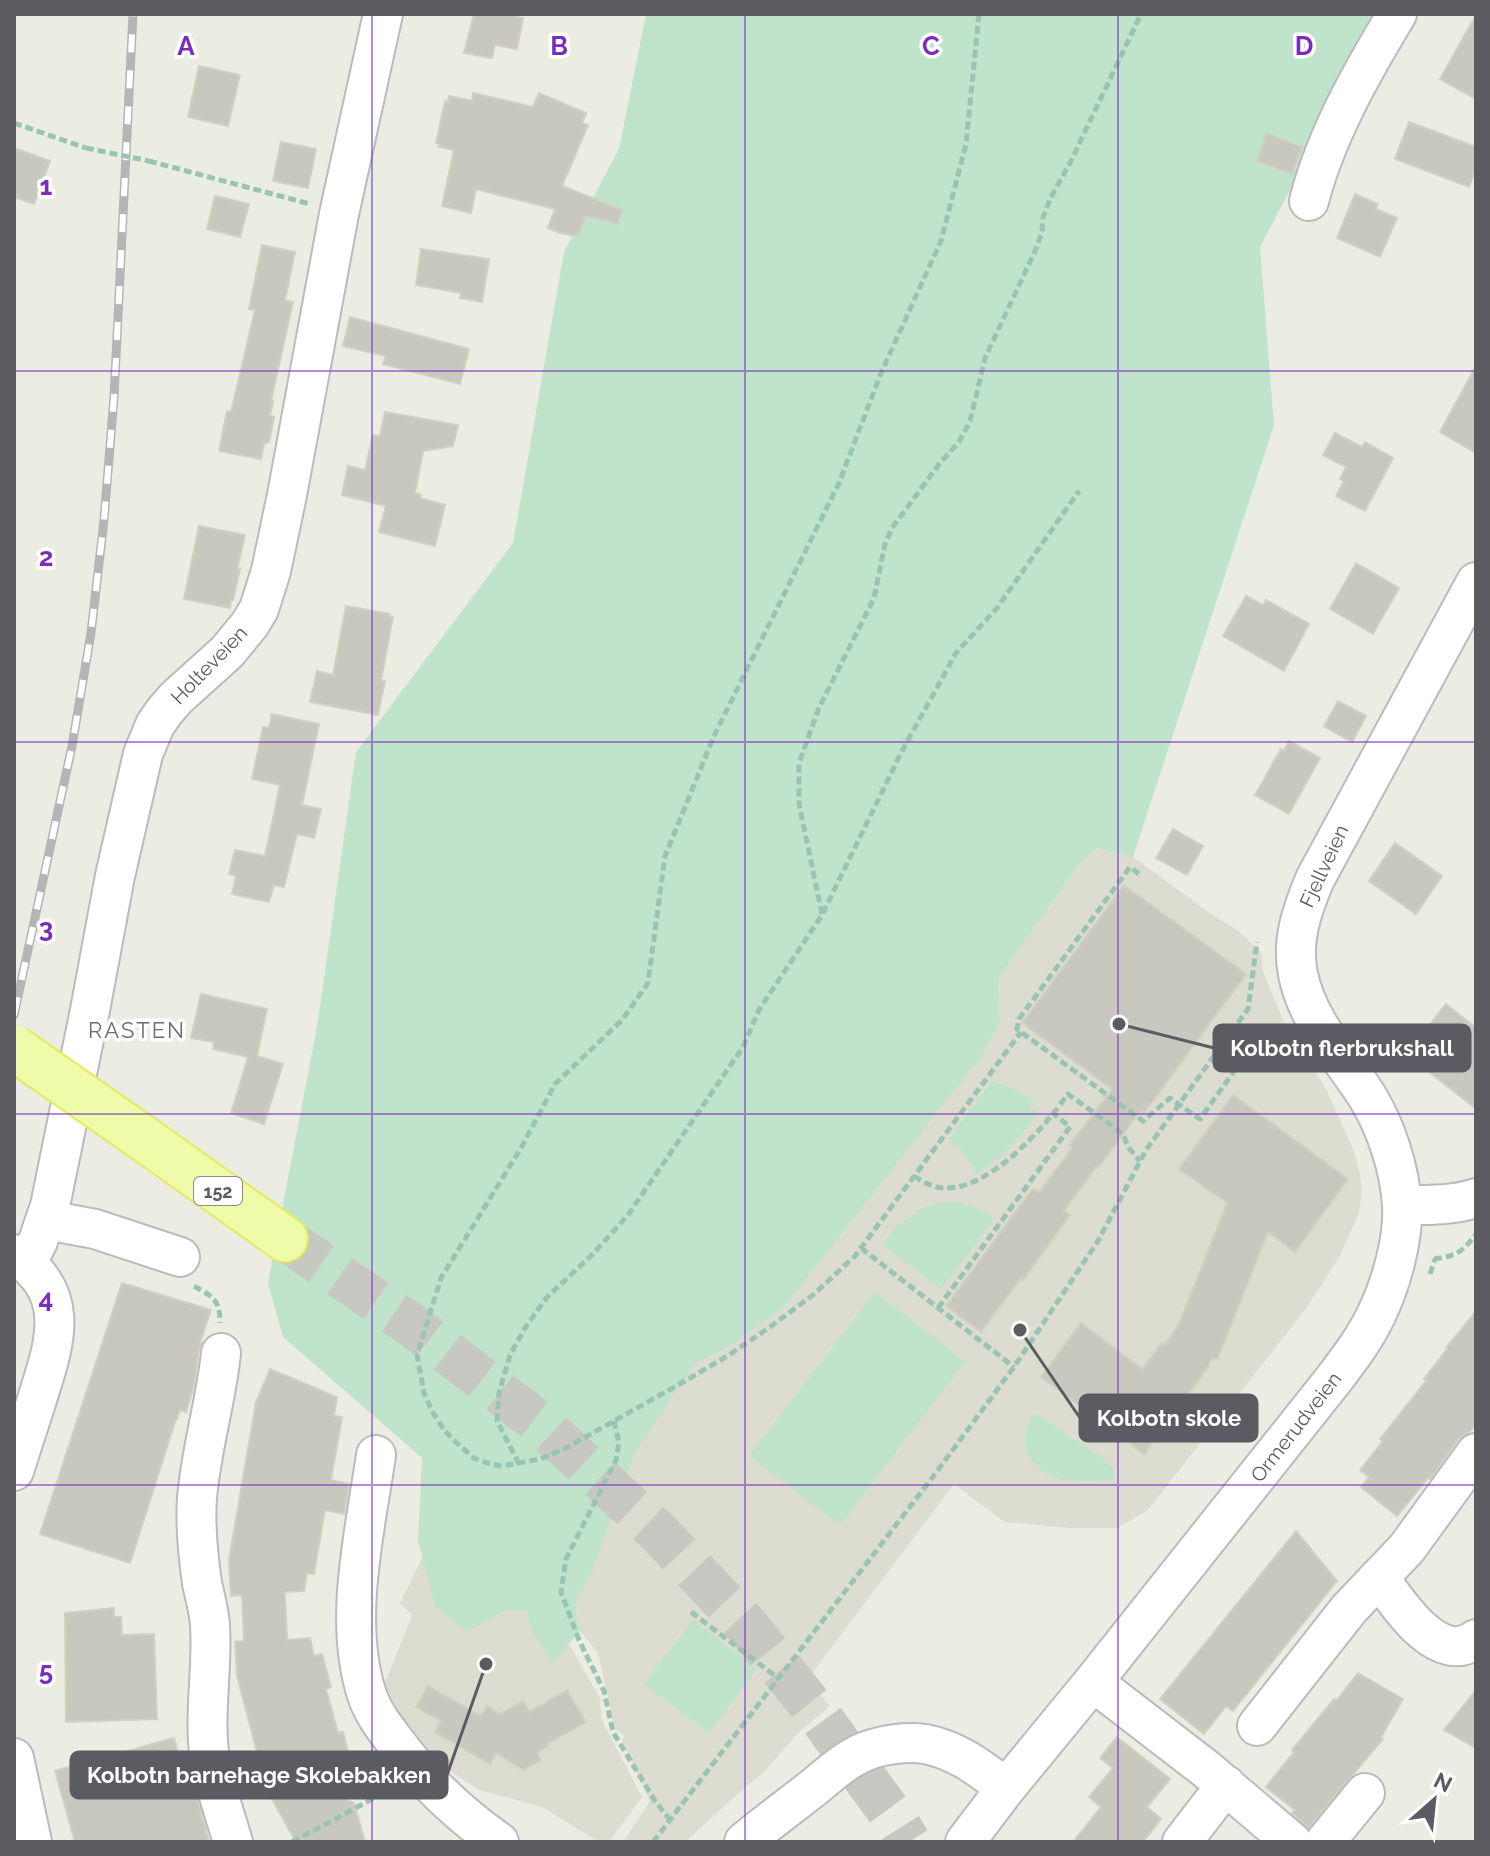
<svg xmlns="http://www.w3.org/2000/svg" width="1490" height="1856" viewBox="0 0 1490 1856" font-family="Raleway,sans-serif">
<rect width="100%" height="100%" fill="#ecede2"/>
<path fill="#dcddd0" d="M1095,848l38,9 74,54 30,19 24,22 2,19 30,74 14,13 20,33 27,60 6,24 2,19 -4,21 -18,41 -36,55 -156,199 -31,18h-46l-66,-6 -51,-38 -147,196 23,26 -32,27 -34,39 -32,27 -47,43h-62l27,-41 -28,-61 3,-4 -10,-7 -17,-76 -18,-22 -4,-16 1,-16 15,-28 43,-119 60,-90 30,-13 275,-327 -2,-43 82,-116z
M423,1556l117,38 60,104 2,22 40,77 -33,45h-10l-57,-35 -63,-17 -46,-30 -22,-22 -28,-50 29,-73 -12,-12z"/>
<path fill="#bfe3cb" d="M646,14h736l-122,233 14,178 -141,432 -38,-9 -15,15 -82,116 2,43 -21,37 -196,249 -58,41 -30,14 -60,90 -43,119 -15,27 -1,16 4,16 -28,33 -20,-33 -5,-21 -23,1 -36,20 -32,-23 -18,-67 4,-83 -139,-121 -15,-54 50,-262 38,-269 157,-209 51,-291 55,-103z
M992,1081l24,9 19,11 -5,6 9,6c-18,23 -36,45 -62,60l-17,-24 -11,-10z
M959,1202l20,7 16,9 -54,71 -59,-45 15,-18 19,-13v-3l21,-7z
M875,1292l90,70 -125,163 -91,-69z
M1037,1415c11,3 18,12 27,18 15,10 37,21 48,35 4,6 3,5 2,12 -16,0 -35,3 -51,0 -15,-3 -33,-17 -37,-32 -3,-10 2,-23 5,-32z
M693,1620l64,49 -48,64 -65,-49z"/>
<path fill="#c8c8bf" stroke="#d1d1c1" stroke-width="2" d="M474,14h44l-1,3 6,1 -6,31 -22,-4 -3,13 -28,-5z
M1476,15v84l-36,-20z
M199,66l41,9 -12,51 -40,-9z
M473,93l60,14 6,-14 47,20 -4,10 6,2 -26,61 60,24 -4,14 -32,-8 -8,20 -18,-3 -12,-5 7,-19 -79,-20 -5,24 -29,-7 12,-56 -15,-3 1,-3 -4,-1 9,-42 3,1 1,-6 23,5z
M1409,122l67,25v20l-7,20 -74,-28z
M1266,133l36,14 -10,27 -35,-13z
M281,142l35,7 -8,39 -35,-7z
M14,148l36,13 -16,43 -20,-7z
M1355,194l23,10 -2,5 21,9 -17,39 -43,-19z
M215,196l34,8 -9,33 -33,-8z
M262,245l33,7 -10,48 8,2 -22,99h2l-3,15 4,1 -5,25 -5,2 -3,15 -42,-8 8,-40 4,1 24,-102 -6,-1z
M421,249l68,10 -7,43 -22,-4 1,-5 -45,-8z
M350,317l119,32 -9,35 -77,-20 3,-8 -43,-10z
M1476,366v87l-36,-21z
M385,412l73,13 -5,21 -30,5 -8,42 6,2 -1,3 25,7 -10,41 -56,-14 7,-26 -44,-11 6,-29 17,4 8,-35 7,1z
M1335,433l27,14 3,-5 28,16 -28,53 -29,-15 8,-15 -4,-2 6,-12 -23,-12z
M199,526l46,9 -8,35 3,-1 -7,31h-2l-1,8 -46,-9z
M1356,563l43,25 -26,46 -43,-25z
M1246,596l17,9 3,-5 43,24 -25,47 -61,-35z
M346,606l44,8 -1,2 4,1 -12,63 4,1 -7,34 -68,-13 7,-31 16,4z
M1338,701l28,15 -14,26 -28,-16z
M272,714l47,10 -17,81 19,4 -7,29 -17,-4 -13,53 -10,-2 -5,17 -37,-8 4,-18 -7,-2 6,-24 30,6 15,-71 -28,-6 11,-52 6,1z
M1289,741l31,17 -31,56 -34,-19 26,-46 3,2z
M1173,829l30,17 -16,29 -31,-17z
M1395,843l47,33 -26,38 -47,-33z
M1124,885l122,89 -102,139 -3,-3 -43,58 -2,-1 -32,44 6,4 -47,65 -2,-2 -40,54 -35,-26 87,-118 6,4 33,-44 -3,-2 43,-57 -90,-66z
M201,994l66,15 -10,47 26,8 -19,60 -33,-11 17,-56 -35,-8 1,-7 -23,-4z
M1446,1004l30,24v81l-53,-42 17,-21 -17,-13z
M1233,1095l115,84 -53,73 -27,-20 -51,128 -5,-2 -4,9 -64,87 -103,-77 40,-54 61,46 20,-26 3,2 14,-21 48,-121 -48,-34z
M122,1283l89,27 -11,33h2l-3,7 -5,36 -8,26 -6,-2 -3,9h-1l-46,144 -90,-29z
M1476,1311v113l-7,8 -11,8 -28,39 -2,-1 -31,38 -36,-29 8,-10 -9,-7 23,-29 -3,-2 46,-58 -2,-2 23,-30 -1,-1z
M270,1369l67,28 -3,19 8,1 -11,63 18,4 -5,30 -19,-4 -11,64 -7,-1 -3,18 -19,1 2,48 23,-2 4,18 8,-2 9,33 -5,2 12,44 5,-1 9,34 -7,2 3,13 -6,17 12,5 11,39h-69l-29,-52 -30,-114 -2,-34 9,-1 -2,-46 -11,1 -2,-36 27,-158z
M1296,1531l41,50 -104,130 -7,-5 -22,28 -44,-35z
M114,1608v9h7l1,18 32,-1 3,85 -91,3 -1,-109z
M1358,1673l45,26 -22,38 2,2 -75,89 -16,-15 3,-3 -29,-23 28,-35 -2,-2 42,-51 2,2z
M428,1686l53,30 6,-10 13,8 23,-13 6,11 38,-22 19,32 -39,22 1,2 -11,7 4,7 -18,10 -27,-17 -6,11 -55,-32 6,-11 -25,-14z
M1476,1690v58l-32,-18z
M1117,1737l53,42 -23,28 14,12 -18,23h-70l28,-35 -12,-10 24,-29 -13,-10z
M174,1738l5,18 7,-2 23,88h-134l-20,-71z"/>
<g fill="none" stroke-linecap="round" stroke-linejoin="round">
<path stroke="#c8c8c2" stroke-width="44" stroke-dasharray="44 22" stroke-linecap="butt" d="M285,1239l128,87 129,99 117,108 89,94 73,91 73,100 15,24"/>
<g stroke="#babac0" stroke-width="42">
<path id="minor" d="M1309,201c17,-66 53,-129 88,-187
M1402,1205c26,0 49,1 74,-7
M47,1220l48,9 85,28
M14,1254c56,38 43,83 25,139 -8,26 -17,52 -25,78
M27,1263l11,-22 12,-35 40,-196 25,-134 28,-122 12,-29 9,-13 12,-14 51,-46 23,-28 9,-15 12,-38 16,-76 52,-281 44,-200
M221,1353c-5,49 -20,96 -24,145 -2,28 1,57 5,85 3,14 7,28 8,42 3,44 -7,92 0,135 5,27 15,55 23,82
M376,1455c-11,77 -34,168 -8,243 6,16 16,29 26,42 29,40 65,74 105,102
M1379,1577c18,26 60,91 97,62
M1093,1682l113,87 86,73
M1257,1726l92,-117 58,-61 69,-95
M14,1758l18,84
M744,1842c23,-19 46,-36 69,-54 16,-13 32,-28 51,-36 17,-7 42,-11 61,-8 32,6 56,25 81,44
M965,1842l41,-54 87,-106 241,-303c16,-21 32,-42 43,-66 14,-29 27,-75 25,-107 -2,-37 -16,-79 -35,-110 -25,-39 -60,-75 -69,-122 -7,-33 4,-64 17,-95l161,-297
M1182,1842l44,-57
M1325,1842l40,-49"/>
</g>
<g stroke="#e5eb5d" stroke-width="48">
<path id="major" d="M150,1143l135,96"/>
</g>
<path stroke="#99c4b3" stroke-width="5" stroke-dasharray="8 4" stroke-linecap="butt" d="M979,14l-13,130 -25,97 -60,132 -42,110 -125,253 -49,120 -17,127 -26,37 -67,64 -34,64 -80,130 -24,77 7,38 8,18 12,19 16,16 14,12 13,5 15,3 38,-7 26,-11 119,-67 44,-26 41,-28 43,-32 42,-39 166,-224
M14,123l72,25
M149,161l161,43
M1139,874l-9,-7 -111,152 -2,10 126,92 27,-23 30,21 42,-59
M822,914l-23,-110v-41l20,-55 55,-110 11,-54 7,-16 48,-65 19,-21 11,-21 15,-63 51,-109 6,-17 1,-15 7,-18 20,-36 71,-149
M914,1176c9,6 18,11 29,12 46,3 101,-60 125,-94l55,40 5,13 12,14
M861,1248l153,119
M1434,1259c23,-3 28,-7 42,-25
M1430,1274l5,-15
M194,1286c19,11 26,13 26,37
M938,1308l132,-181 -17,-14
M614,1421l5,22 -3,17 -50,99 -5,33 18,48 25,51 9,41 42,69 15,19
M519,1464l-22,-43 2,-28 11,-38 15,-27 22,-31 45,-42 36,-40 115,-168 16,-37 63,-95 80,-164 54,-98 41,-45 82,-117
M691,1612l87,66
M292,1842l101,-54
M653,1842l279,-364 82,-111 84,-126 48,-91 102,-141 9,-67"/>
<use href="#minor" stroke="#fff" stroke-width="38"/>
<use href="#major" stroke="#eefba9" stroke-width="44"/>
<g stroke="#b5b5b6" stroke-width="9">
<path id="rail" d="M14,1015l58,-269 19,-113 13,-113 10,-123 19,-383"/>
</g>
<use href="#rail" stroke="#fff" stroke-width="6" stroke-dasharray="18" stroke-linecap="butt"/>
<g stroke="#e5eb5d" stroke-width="48" stroke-linecap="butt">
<path id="major-bridge" d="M14,1048l136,95"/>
</g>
<path stroke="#99c4b3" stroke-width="5" stroke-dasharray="8 4" stroke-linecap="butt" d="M86,148l63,13"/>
<use href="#major-bridge" stroke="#eefba9" stroke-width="44"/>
</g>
<path fill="none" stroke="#7b2cbf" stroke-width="2" stroke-opacity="0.55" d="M372,14v1828M745,14v1828M1118,14v1828M14,371h1462M14,742h1462M14,1114h1462M14,1485h1462"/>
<g text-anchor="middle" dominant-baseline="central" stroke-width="7" stroke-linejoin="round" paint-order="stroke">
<rect fill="#fff" stroke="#8c8c91" stroke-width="2" x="194" y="1177" width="48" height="28" rx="6"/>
<g font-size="18" font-weight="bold" fill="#5b5b62">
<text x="218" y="1191">152</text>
</g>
<g font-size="20" fill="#5b5b62" stroke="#fff">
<text transform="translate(209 665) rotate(-46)">Holteveien</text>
<text transform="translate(1324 866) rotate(-65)">Fjellveien</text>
<text transform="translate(1296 1427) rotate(-52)">Ormerudveien</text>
</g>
<g font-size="22" letter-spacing="2" fill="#6c6d74" stroke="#fff">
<text x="137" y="1030">RASTEN</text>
</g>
</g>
<g font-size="26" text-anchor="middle" font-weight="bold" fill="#7b2cbf" stroke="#fff" stroke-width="7" stroke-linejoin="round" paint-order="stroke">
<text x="186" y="55">A</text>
<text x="559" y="55">B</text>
<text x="931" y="55">C</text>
<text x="1304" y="55">D</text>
<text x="46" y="195">1</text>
<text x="46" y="566">2</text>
<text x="46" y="937">3</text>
<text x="46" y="1308">4</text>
<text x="46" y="1680">5</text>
</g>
<path fill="none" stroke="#5b5b62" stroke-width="3" d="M1119 1024L1214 1048M1020 1330L1080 1418M486 1664L447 1775"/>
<g fill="#5b5b62" stroke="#fff" stroke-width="3">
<circle cx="1119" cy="1024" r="8"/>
<circle cx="1020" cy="1330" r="8"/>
<circle cx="486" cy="1664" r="8"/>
</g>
<g fill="#5b5b62" stroke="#5b5b62" stroke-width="3">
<rect x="1214" y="1025" width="256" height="46" rx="8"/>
<rect x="1080" y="1395" width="177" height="46" rx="8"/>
<rect x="71" y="1752" width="376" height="46" rx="8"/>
</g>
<g font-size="22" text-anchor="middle" font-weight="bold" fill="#fff">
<text x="1342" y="1056">Kolbotn flerbrukshall</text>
<text x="1169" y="1426">Kolbotn skole</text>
<text x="259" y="1783">Kolbotn barnehage Skolebakken</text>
</g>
<rect width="1490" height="1856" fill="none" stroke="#5b5b62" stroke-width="32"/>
<g transform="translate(1434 1800) rotate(27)" stroke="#ffffff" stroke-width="6" paint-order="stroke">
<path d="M0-6L14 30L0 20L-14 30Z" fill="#5b5b62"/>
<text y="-12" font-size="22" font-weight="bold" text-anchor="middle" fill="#5b5b62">N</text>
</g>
</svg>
